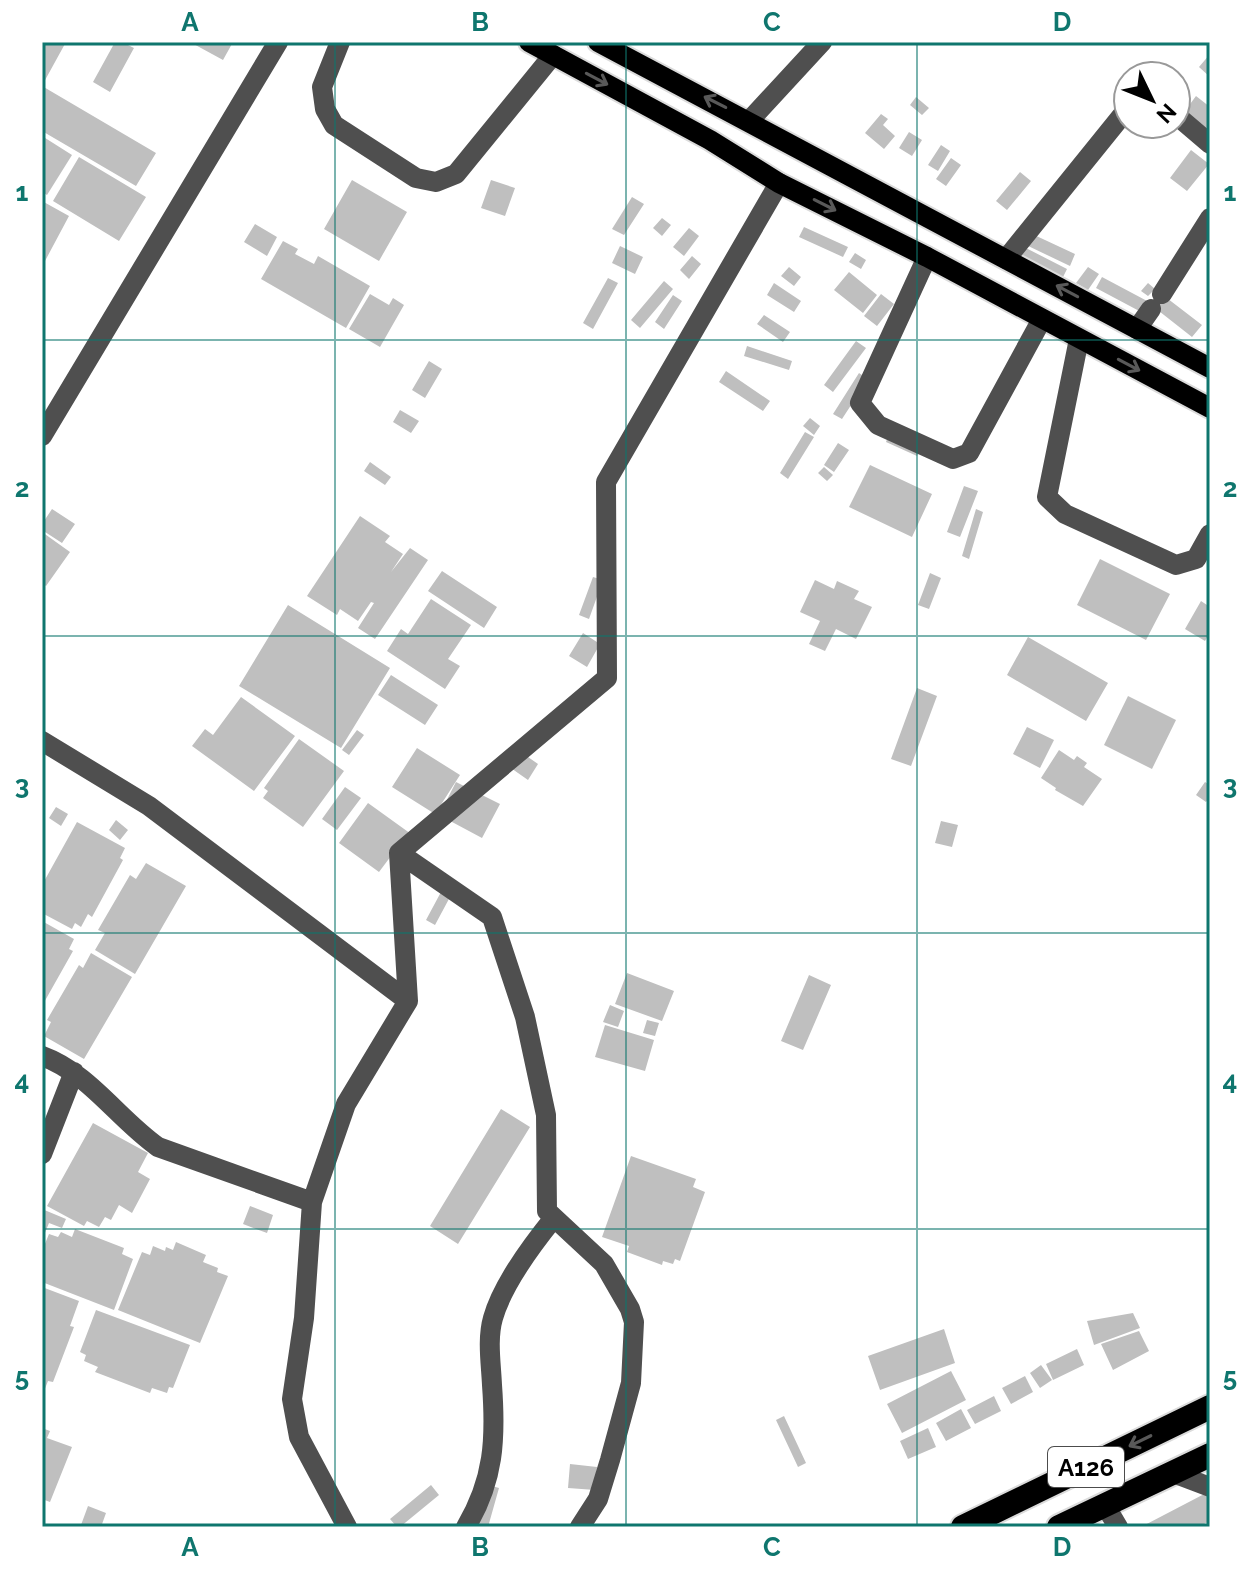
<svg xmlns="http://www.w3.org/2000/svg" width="1252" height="1569" viewBox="0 0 1252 1569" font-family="Raleway,sans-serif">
<rect width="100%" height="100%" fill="#fff"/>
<path fill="#bfbfbf" d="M42,42h24l-22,40 -2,-1z
M115,42h7l12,6 -24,44 -17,-10z
M190,42h43l-10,18z
M1210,54v23l-11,-10z
M42,86l114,67 -20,33 -94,-55z
M1196,96l14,11v30l-28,-22z
M916,97l13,11 -7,7 -12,-10z
M881,114l7,5 -5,6 12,11 -11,13 -19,-16z
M909,132l13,8 -10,16 -13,-8z
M42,136l30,19 -25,40 -5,-3z
M941,145l9,6 -12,20 -10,-6z
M1191,150l18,14 -22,27 -17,-13z
M79,157l67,40 -27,44 -66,-40z
M951,158l10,7 -15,21 -10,-7z
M1020,172l11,9 -24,29 -11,-9z
M352,180l55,32 -28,49 -55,-32z
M491,180l24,8 -10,28 -24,-8z
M632,197l12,7 -20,31 -12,-6z
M42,201l27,15 -24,45 -3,-1z
M662,218l9,7 -9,11 -9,-8z
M255,224l22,13 -10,19 -23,-14z
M804,227l44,20 -5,10 -44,-20z
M689,228l10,8 -15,20 -11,-9z
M1030,233l45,21 -5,12 -46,-22z
M283,241l15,8 -3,5 19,10 4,-8 52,30 -24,42 -85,-49z
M620,246l23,11 -8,17 -23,-11z
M1022,246l45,23 -5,10 -46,-22z
M855,253l11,7 -5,9 -12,-7z
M692,256l9,8 -12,15 -9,-9z
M789,267l12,10 -7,9 -13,-10z
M1088,267l11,7 -11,16 -12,-7z
M849,272l28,23 -14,18 -29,-23z
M1102,277l47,25 -6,11 -47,-25z
M608,278l10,5 -25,46 -10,-6z
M664,281l9,8 -33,39 -9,-8z
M774,283l27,18 -7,11 -27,-17z
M1148,283l7,6 -7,7 -7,-5z
M1159,292l43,33 -10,12 -42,-33z
M370,294l19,11 4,-7 11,7 -24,42 -31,-18z
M881,294l13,10 -17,22 -13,-10z
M673,295l9,6 -18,28 -9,-7z
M764,315l26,17 -7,10 -26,-18z
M856,341l10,7 -33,44 -9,-7z
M747,346l45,15 -3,9 -45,-14z
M429,361l13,8 -17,29 -13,-8z
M726,371l44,30 -7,10 -44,-29z
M859,373l9,6 -26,40 -9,-5z
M400,410l19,11 -8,12 -18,-11z
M810,418l10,8 -6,9 -11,-9z
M890,431l32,14 -5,11 -31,-14z
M805,432l9,5 -26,42 -8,-6z
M838,443l11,7 -15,22 -10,-7z
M370,462l21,15 -6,8 -21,-14z
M870,465l62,29 -20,43 -63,-30z
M824,467l9,8 -6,6 -9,-8z
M964,486l14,5 -18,46 -13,-5z
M52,509l23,15 -13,19 -20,-13v-6z
M976,509l7,3 -14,47 -7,-3z
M360,516l30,20 -5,6 18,12 -12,18 19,-24 18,12 -53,79 -17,-11 16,-25 -3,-1 -13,19 -18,-12 -3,6 -30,-19z
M42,532l28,20 -24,34 -4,-3z
M1100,559l70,35 -24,46 -69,-35z
M442,571l55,36 -13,21 -56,-37z
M930,573l11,5 -12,31 -11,-4z
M593,577l10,3 -14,39 -10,-4z
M815,580l19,9 3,-8 22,10 -5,8 18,8 -16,32 -20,-10 -11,22 -16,-7 11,-23 -20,-9z
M431,599l40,26 -23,34 12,7 -15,23 -58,-38 14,-22 7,5z
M1201,601l9,6v25l-5,9 -20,-12z
M288,605l102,63 -49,80 -102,-62z
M583,633l17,11 -13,23 -18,-11z
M1028,637l80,46 -22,38 -79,-46z
M391,675l47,30 -13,20 -47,-30z
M917,688l20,8 -26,70 -20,-7z
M1128,696l48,24 -24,49 -48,-24z
M241,697l54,39 -41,55 -62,-45 13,-17 8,6z
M1027,727l27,13 -14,28 -27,-14z
M357,730l7,5 -15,20 -7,-5z
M299,739l45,32 -41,56 -40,-29 5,-7 -4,-3z
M417,748l43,27 -25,39 -43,-27z
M518,750l20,14 -10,16 -20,-14z
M1059,750l15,10 3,-4 10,7 -3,4 18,12 -19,27 -28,-16 1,-2 -15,-10z
M456,782l44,22 -18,34 -43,-23z
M1205,782l5,3v12l-4,5 -10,-7z
M345,787l16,11 -24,32 -15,-11z
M368,803l50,36 -18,5 -21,28 -40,-29z
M56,807l12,7 -7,12 -12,-8z
M116,820l12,10 -8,10 -11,-10z
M941,821l17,4 -6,22 -17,-4z
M77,822l48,26 -5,10 3,2 -31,57 -4,-3 -7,13 -6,-4 -3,6 -30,-16v-28z
M146,863l40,23 -51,88 -40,-24 10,-17 -7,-3 32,-55 6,4z
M441,892l9,5 -15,28 -9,-5z
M42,921l32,18 -5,10 4,2 -31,55z
M91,953l41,24 -48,82 -40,-23 7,-14 -4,-2 32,-55 4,3z
M627,973l47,18 -12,30 -47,-17z
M809,975l22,10 -28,65 -22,-9z
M610,1005l14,6 -6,16 -15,-5z
M647,1020l12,3 -4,13 -12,-3z
M605,1025l49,15 -9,31 -50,-14z
M501,1109l29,18 -72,117 -28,-18z
M93,1123l55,30 -10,19 12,7 -18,34 -13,-8 -8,15 -6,-3 -6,10 -12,-6 -3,5 -37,-20z
M631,1156l65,23 -3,8 12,5 -25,69 -5,-2 -2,5 -10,-3 -1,4 -35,-13 2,-6 -27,-9z
M250,1206l23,9 -6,18 -24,-9z
M42,1209l24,10 -4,9 -13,-5 -7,17z
M75,1229l49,19 -2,6 11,5 -19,51 -72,-28v-31l7,-17 9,3 3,-5 11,5z
M176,1242l30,13 -3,7 15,6 -1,4 11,4 -28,67 -82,-33 24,-58 8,3 3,-9 12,5 1,-4 7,3z
M42,1287l37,14 -9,25 4,1 -21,55 -5,-1 -6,15z
M96,1310l94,35 -17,43 -4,-1 -2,6 -15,-5 -2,5 -55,-21 3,-5 -14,-6 2,-6 -6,-3z
M1133,1313l7,15 -46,17 -7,-24z
M944,1329l11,34 -75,27 -12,-34z
M1139,1331l10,20 -36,19 -12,-26z
M1077,1349l7,16 -31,15 -7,-16z
M1041,1365l11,15 -12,8 -10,-15z
M951,1371l15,29 -64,33 -15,-29z
M1025,1376l8,16 -22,12 -9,-16z
M994,1396l7,15 -26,13 -8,-14z
M961,1409l10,19 -25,13 -10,-18z
M784,1416l22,47 -8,4 -22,-47z
M42,1428l8,3 -3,7 25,9 -22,55 -8,-3z
M928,1428l8,19 -28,12 -8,-18z
M570,1464l27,3 -2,23 -27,-2z
M485,1484l14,4 -11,39h-16z
M431,1485l8,10 -39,32h-3l-7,-8z
M1210,1491v30l-12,6h-57z
M88,1506l18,7 -5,14 -20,-2z"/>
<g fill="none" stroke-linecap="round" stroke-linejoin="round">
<g stroke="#dbdbdb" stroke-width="24">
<path id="major" d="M529,42l181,98 69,43 148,74 283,151
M598,42l612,326"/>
</g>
<g stroke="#dbdbdb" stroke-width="28">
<path id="highway" d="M963,1527l247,-120
M1059,1527l151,-72"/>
</g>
<path stroke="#4f4f4f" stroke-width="20" d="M340,42l-18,45 3,22 9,16 82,53 20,4 20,-8 97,-119
M1176,115l34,29
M749,121l73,-79
M927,257l-67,146 18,22 75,34 16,-6 73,-134
M1006,259l122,-151
M1162,294l48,-76
M1137,329l14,-20
M1079,339l-32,158 18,17 111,51 20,-6 14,-25
M42,436l236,-394
M42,741l107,65 259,195
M399,853l208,-175 -1,-196 173,-299
M399,853l93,64 33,100 21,98 1,96 57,53 26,45 4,13 -3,61 -21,77 -12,39 -18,28
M42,1056c47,17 76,63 116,91l154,55
M42,1154l32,-82
M1173,1473l37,14
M1105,1505l13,22
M347,1527l-48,-90 -7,-38 12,-81 8,-116 34,-98 62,-103 -9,-148
M466,1527c28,-47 30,-88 26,-142 -1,-22 -5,-46 1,-67 9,-32 39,-73 60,-99"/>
<use href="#major" stroke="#000" stroke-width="20"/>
<use href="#highway" stroke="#000" stroke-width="24"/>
</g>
<defs><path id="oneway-shaft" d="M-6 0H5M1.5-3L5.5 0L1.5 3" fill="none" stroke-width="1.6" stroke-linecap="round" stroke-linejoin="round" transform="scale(2)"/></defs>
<g stroke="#595959">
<use href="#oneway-shaft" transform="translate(597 79) rotate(28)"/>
<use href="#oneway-shaft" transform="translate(715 102) rotate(-153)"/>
<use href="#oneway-shaft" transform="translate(825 205) rotate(27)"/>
<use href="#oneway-shaft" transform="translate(1067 291) rotate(-152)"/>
<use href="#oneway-shaft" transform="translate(1129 365) rotate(28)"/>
<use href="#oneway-shaft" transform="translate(1140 1441) rotate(154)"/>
</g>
<path fill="none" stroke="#0f766e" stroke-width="2" stroke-opacity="0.55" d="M335,42v1485M626,42v1485M917,42v1485M42,340h1168M42,636h1168M42,933h1168M42,1229h1168"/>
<g text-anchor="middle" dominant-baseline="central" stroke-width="6" stroke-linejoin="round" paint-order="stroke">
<rect fill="#fff" stroke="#4c4c4c" stroke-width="2" x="1048" y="1447" width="76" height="40" rx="6"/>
<g font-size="24" font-weight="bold" fill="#000">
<text x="1086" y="1467">A126</text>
</g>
</g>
<rect width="1252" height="1569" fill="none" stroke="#ffffff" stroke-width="88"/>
<g transform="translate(1152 100) rotate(133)"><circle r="38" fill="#ffffff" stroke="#999999" stroke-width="2"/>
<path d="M0-6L14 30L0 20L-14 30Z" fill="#000000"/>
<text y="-12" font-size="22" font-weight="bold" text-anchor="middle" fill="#000000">N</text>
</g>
<rect x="44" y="44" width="1164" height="1481" fill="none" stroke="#0f766e" stroke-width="3"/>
<g font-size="26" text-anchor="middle" font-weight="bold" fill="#0f766e">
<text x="190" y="31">A</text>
<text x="480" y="31">B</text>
<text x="772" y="31">C</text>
<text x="1062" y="31">D</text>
<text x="22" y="201">1</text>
<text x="1230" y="201">1</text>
<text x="22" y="497">2</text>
<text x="1230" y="497">2</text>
<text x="22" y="794">3</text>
<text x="1230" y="794">3</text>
<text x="22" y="1090">4</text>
<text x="1230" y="1090">4</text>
<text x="22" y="1386">5</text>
<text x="1230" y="1386">5</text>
<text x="190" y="1556">A</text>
<text x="480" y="1556">B</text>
<text x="772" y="1556">C</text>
<text x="1062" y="1556">D</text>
</g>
</svg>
